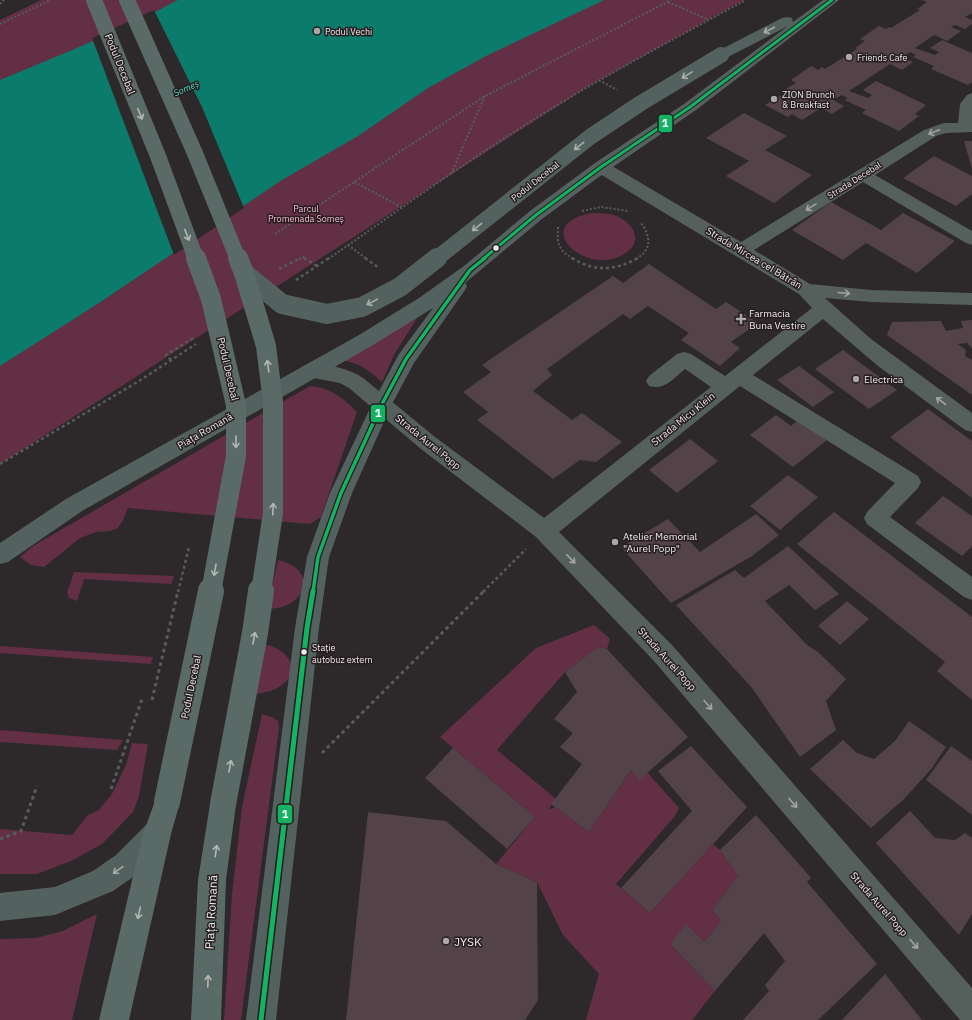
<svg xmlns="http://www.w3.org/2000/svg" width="972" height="1020" viewBox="0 0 972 1020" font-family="'IBM Plex Sans',sans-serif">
<rect width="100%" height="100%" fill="#2d292a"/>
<path fill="#632f44" d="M41,0h703l-155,86 -589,378v-444z
M592,213c8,0 17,0 24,3 19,8 28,26 8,38 -37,24 -96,-29 -32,-41z
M419,315l-25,40 -12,27c-14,-13 -22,-18 -40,-22z
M310,386c21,2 32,11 47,26l-36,105 -11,7 -182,-16 -5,12 -5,8 -8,3 -14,1 -16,6 -36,29 -13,-2 -11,-8 13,-11z
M278,560c17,5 23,9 28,26 -10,17 -20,22 -39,23z
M74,572l100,4 -3,8 -87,-5 -7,22 -8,-3 -2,-5z
M594,625l16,14 -3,10 -9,-2 -33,25 -68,78 59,49 -8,11 7,-3 34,25 42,-62 8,9 8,-7 32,36 -4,8 -59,68 34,29 63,-69 7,6 18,26 -26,34 9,11 -17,21 -18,-17 -16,19 45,47 -23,29h-106l13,-46 -36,-39 -26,-53 -41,-18 39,-47 -95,-80 96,-89z
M264,644c23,5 41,26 15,43 -7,5 -19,6 -27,8z
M0,646l153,11 -2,7 -151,-11z
M262,714l10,3 6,4 1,7 -38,292h-17l8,-126 10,-87z
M0,730l123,10 -6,10 -117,-8z
M132,743l16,1 -9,52 -6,16 -31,32 -31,17 -34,13h-37v-45l72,6 16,-20 11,-5 13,-16 14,-29z
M97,914l-25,106h-72v-81l36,-1 27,-7z"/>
<path fill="#0b7c6b" d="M178,0h426l-118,56 -58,32 -70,48 -76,44 -180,121 -102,65v-286c60,-25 121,-49 178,-80z"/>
<path fill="#2d292a" d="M154,10l48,97 42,101 -70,47 -82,-217z"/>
<path fill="#534349" d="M922,0h50v13l-7,4 7,3v4l-7,5 -10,-4 -4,2 10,4 -14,10 -13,-6 -19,13 20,7 4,-3 -9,-4 12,-8 30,13v29l-4,3 -37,-16 3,-3 -21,-9 3,-2 -6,-3 -8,5 11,5 -11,8 -12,-6 -41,27 19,7 4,-3 -9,-5 13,-9 50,24 -11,9 4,2 -20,15 -37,-18 4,-3 -21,-10 3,-2 -6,-3 -9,5 11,6 -12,8 -11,-6 -19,12 -10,-6 -4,3 -23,-12 22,-13 -3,-2 12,-7 -5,-3 20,-14 7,4 4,-3 3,2 32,-20 -2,-1 10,-7 -5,-2 19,-13 7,3 3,-2 2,1 29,-18 -3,-1 10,-7z
M744,113l43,23 -22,14 47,25 -38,28 -48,-27 23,-15 -43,-23z
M964,141h8v28z
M934,156l38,20v18l-16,12 -53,-28z
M831,202l50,28 22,-17 52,28 -38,32 -51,-30 -23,17 -51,-30z
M649,264l67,45 10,-7 32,21 -27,19 9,6 -20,18 -39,-26 8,-7 -41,-27 -18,13 -7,-5 -76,55 5,6 -19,16 39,29 10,-7 40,29 -26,20 -16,-2 -27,19 -76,-59 11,-8 -25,-20 28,-20 -9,-7 131,-89 10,7z
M972,320v28l-5,-5 -9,1 8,6 -1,6 7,4v35l-85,-60 5,-13 49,-1 5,10 17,-3 -2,-7z
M843,350l54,40 -28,19 -54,-40z
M799,366l35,26 -21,15 -36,-27z
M928,409l44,32v57l-82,-61z
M776,415l15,11 7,-6 29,20 -34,27 -43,-32z
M690,439l28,22 -41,32 -28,-23z
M788,475l30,22 -38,33 -30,-24z
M943,496l29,20v30l-10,10 -47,-33z
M834,512l138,105v83l-35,-29 8,-9 -148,-118z
M756,514l23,21 -27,21 -81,47 -50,-56 47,-28 32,33z
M788,546l51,48 -24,16 -26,-25 -24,16 42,44 11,7 28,27 -20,22 10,29 -36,27 -48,-69 -76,-83 59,-35 9,8z
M847,601l22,18 -29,26 -22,-19z
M598,647l9,2 81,88 -49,43 -8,-10 -42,62 -38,-28 31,-40 -22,-17 13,-14 -19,-14 23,-27 -12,-20z
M909,721l37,26 -14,21 -28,31 -33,29 -61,-59 33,-29 14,13 17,6 21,-18z
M691,746l56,61 -97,106 -29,-25 71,-77 -34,-40z
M951,746l21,15v54l-46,-35z
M453,748l82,69 -28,32 -82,-71z
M910,811l25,27 20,2 10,-7 7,5v76l-13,21 -83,-92z
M368,812l78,9 50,43 41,18 1,118 -13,20h-179z
M756,815l55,63 -4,4 70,82 -59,56h-75l26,-29 -4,-6 20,-24 -21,-28 -49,58 -45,-47 16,-20 18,18 17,-21 -9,-11 26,-34 -18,-26z
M885,974l37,46h-80z"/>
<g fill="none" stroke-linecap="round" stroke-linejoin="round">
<path stroke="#575c5a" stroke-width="2" stroke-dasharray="2 2" stroke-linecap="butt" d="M668,2l41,18
M0,4l4,-4
M0,24l51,-24
M599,80l18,10
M451,174l34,-78
M354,182l49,26
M582,211l19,-4 27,4
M558,227c-1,18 0,22 15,32
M275,234l210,-138 186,-96
M348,245l19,14
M299,259l4,-2 3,2
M328,259c70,-48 138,-98 210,-142 67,-42 138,-79 208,-117
M636,259c16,-9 15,-23 5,-36"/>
<path stroke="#575c5a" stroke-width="2.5" stroke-dasharray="3 3" stroke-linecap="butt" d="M304,258l13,8
M365,258l14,10
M572,258c22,14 43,13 66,0
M279,269l22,-11
M296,280l33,-22
M171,360l-5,-5 27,-17
M0,464l139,-83 57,-37
M178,592l11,-45
M483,592l43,-43"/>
<path stroke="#575c5a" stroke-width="3" stroke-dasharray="3.5 3.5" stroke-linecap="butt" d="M152,700l26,-109
M322,753l162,-162
M111,789l31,-90
M0,839l21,-8 16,-45"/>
<path fill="#555f5c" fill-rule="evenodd" d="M972,93v39l-26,1 -10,3 -61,39 97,56v14l-6,-2 -103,-61 -109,68 56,34 61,6 101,3v12l-101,-3 -46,-4 46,41 101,74v19l-7,-2 -87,-64 -55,-47 -70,56 165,101 3,6 -3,6 -28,29 82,60v23l-8,-3 -97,-73 -3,-6 3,-6 28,-29 -155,-97 -181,146 113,113 300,343v32h-12l-306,-359 -118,-124 -115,-88 -72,-61 -9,-5 -37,-7 -3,-5 3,-5c17,-5 45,2 60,12l72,59 109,81 167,-131 -26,-18c-11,9 -21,22 -36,17l-3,-5 3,-5 28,-22 7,-2 7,2 34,22 87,-68 -13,-14 -204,-123 -2,-4 2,-4 6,-1 6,1 134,79 183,-112 20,-7h14l2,-19 7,-9z"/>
<path fill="#54625f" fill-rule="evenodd" d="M823,0h16l-143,110 -89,61 -65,48 -77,64 2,3 -2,4 -51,73 -22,41 -40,89 -23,64 -10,71 -43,392h-30l49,-392 12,-71 23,-64 42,-89 27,-50 34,-46 -60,37 -291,166 -74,51 -8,2v-21l66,-44 293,-164 60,-37 45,-32 66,-55 65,-48 89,-59 104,-78 -62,32 -5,1 -5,-1 -2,-3 2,-3 66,-34 5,-1 5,1 1,4z
M157,821l10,3 4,10 -4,10 -31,31 -23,16 -58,24 -55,6v-28l55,-6 38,-16 23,-16 31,-31z"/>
<path fill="#5a6a66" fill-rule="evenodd" d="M167,789l9,4 4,9 -9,32 -42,186h-30l44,-186 15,-41z
M223,791l9,4 4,9 -10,76 -5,140h-30l7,-140 12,-76 4,-9z"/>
<path stroke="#54625f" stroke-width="16" d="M436,259l154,-122 51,-34 80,-48"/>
<path stroke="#54625f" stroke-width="20" d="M244,273l38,31 45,10 35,-7 38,-20 37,-29"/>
<path stroke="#5a6a66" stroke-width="16" d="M94,0l64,156 38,103
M127,0l67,151 44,108"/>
<path stroke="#5a6a66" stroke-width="20" d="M196,258l15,41 25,106v51l-25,136
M238,258l6,15 22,73 7,56v111l-12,79"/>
<path stroke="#5a6a66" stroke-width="26" d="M167,802l44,-211
M223,804l32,-171 6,-42"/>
<g stroke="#251d20" stroke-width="5">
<path id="bus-1-far2" d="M483,259l53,-44 65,-48 89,-60 142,-107"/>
</g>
<g stroke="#251d20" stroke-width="6">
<path id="bus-1-far1" d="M313,592l5,-35 23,-64 41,-89 24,-45 64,-89 15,-12"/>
</g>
<g stroke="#251d20" stroke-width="8">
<path id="bus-1" d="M261,1020l46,-392 6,-37"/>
</g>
<use href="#bus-1-far2" stroke="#13b361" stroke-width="3"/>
<use href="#bus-1-far1" stroke="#13b361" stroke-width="3.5"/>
<use href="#bus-1" stroke="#13b361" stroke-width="5"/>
</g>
<defs><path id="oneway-shaft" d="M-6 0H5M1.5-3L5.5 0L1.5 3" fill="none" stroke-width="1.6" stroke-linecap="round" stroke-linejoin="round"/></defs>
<g stroke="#a9adac">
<use href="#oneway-shaft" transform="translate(769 30) rotate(152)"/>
<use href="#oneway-shaft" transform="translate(687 75) rotate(149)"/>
<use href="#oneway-shaft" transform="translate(579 146) rotate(142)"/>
<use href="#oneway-shaft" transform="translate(477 227) rotate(142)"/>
<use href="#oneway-shaft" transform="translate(372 302) rotate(152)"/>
<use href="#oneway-shaft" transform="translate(118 870) rotate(145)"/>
</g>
<g stroke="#b3b7b6">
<use href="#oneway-shaft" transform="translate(140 114) rotate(68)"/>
<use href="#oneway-shaft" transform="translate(187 235) rotate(69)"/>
<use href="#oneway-shaft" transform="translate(268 366) rotate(-98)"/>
<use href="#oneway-shaft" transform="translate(236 442) rotate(91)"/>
<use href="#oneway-shaft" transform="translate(273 509) rotate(-88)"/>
<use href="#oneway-shaft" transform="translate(215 570) rotate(100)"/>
<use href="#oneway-shaft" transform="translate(254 638) rotate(-79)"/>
<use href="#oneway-shaft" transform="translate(230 766) rotate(-79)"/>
<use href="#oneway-shaft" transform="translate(216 851) rotate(-82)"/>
<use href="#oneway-shaft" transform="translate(139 913) rotate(103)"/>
<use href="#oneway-shaft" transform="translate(208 981) rotate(-88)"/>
</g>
<g stroke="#a2a4a4">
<use href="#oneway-shaft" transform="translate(934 132) rotate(158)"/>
<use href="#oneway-shaft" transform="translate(811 207) rotate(148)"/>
<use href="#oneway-shaft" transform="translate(844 293) rotate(5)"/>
<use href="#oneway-shaft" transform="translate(941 401) rotate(-143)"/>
<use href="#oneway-shaft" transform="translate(571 559) rotate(46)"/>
<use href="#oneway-shaft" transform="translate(708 705) rotate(49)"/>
<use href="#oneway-shaft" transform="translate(793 803) rotate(49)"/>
<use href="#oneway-shaft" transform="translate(914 944) rotate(49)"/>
</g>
<g fill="#aba6a7" stroke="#251d20" stroke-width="1.5">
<circle cx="317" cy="31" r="4"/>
<circle cx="849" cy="57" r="4"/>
<circle cx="774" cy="99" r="4"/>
<path d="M739 313h4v4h4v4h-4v4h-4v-4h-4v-4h4z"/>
<circle cx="856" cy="379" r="4"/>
<circle cx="615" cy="542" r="4"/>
<circle cx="446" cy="941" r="4"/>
</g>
<g fill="#efeaeb" stroke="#251d20" stroke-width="1.5">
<circle cx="496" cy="248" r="3.5"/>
<circle cx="304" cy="652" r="3.5"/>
</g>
<g text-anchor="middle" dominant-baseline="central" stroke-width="3" stroke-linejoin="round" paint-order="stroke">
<g font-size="9" fill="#efeaeb" stroke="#251d20" text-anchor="start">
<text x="325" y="31">Podul Vechi</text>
<text x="857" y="57">Friends Cafe</text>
<text x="782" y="94">ZION Brunch<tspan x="782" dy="10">&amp; Breakfast</tspan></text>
</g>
<g font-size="9" font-style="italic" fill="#4addc2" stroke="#251d20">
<text transform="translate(186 88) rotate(-24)">Someș</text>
</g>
<g font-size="9" fill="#efeaeb" stroke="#251d20">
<text transform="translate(854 180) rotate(-32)">Strada Decebal</text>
<text transform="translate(535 181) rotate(-38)">Podul Decebal</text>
</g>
<g font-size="9" fill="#fdbdd4" stroke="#251d20">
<text x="306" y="208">Parcul<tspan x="306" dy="10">Promenada Someș</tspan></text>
</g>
<g font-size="9" fill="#efeaeb" stroke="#251d20" text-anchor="start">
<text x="312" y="647">Stație<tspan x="312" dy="12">autobuz extern</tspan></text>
</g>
<g font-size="10" fill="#efeaeb" stroke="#251d20">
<text transform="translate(120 64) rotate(68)">Podul Decebal</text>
<text transform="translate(754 258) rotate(31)">Strada Mircea cel Bătrân</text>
<text transform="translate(228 369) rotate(77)">Podul Decebal</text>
<text transform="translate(683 419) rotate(-39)">Strada Micu Klein</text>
<text transform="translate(205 431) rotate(-30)">Piața Romană</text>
<text transform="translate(428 442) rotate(39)">Strada Aurel Popp</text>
<text transform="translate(667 659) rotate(48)">Strada Aurel Popp</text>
<text transform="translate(191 687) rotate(-78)">Podul Decebal</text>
<text transform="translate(879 904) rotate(49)">Strada Aurel Popp</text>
</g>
<g font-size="10" fill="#efeaeb" stroke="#251d20" text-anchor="start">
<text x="749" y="313">Farmacia<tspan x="749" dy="12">Buna Vestire</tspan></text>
<text x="864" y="379">Electrica</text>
<text x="623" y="536">Atelier Memorial<tspan x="623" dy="12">"Aurel Popp"</tspan></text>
</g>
<g font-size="12" fill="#efeaeb" stroke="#251d20">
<text transform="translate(211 912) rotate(-87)">Piața Romană</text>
</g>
<g font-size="12" fill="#efeaeb" stroke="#251d20" text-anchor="start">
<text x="454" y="941">JYSK</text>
</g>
</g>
<g stroke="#251d20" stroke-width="1.5">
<rect x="658" y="114" width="15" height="19" rx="4" fill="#13b361"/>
<rect x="370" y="404" width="16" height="19" rx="4" fill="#13b361"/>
<rect x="277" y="804" width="16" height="20" rx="4" fill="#13b361"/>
</g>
<g font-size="11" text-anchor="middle" font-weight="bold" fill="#fff">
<text x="665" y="127">1</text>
<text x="378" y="417">1</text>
<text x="285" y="818">1</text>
</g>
</svg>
